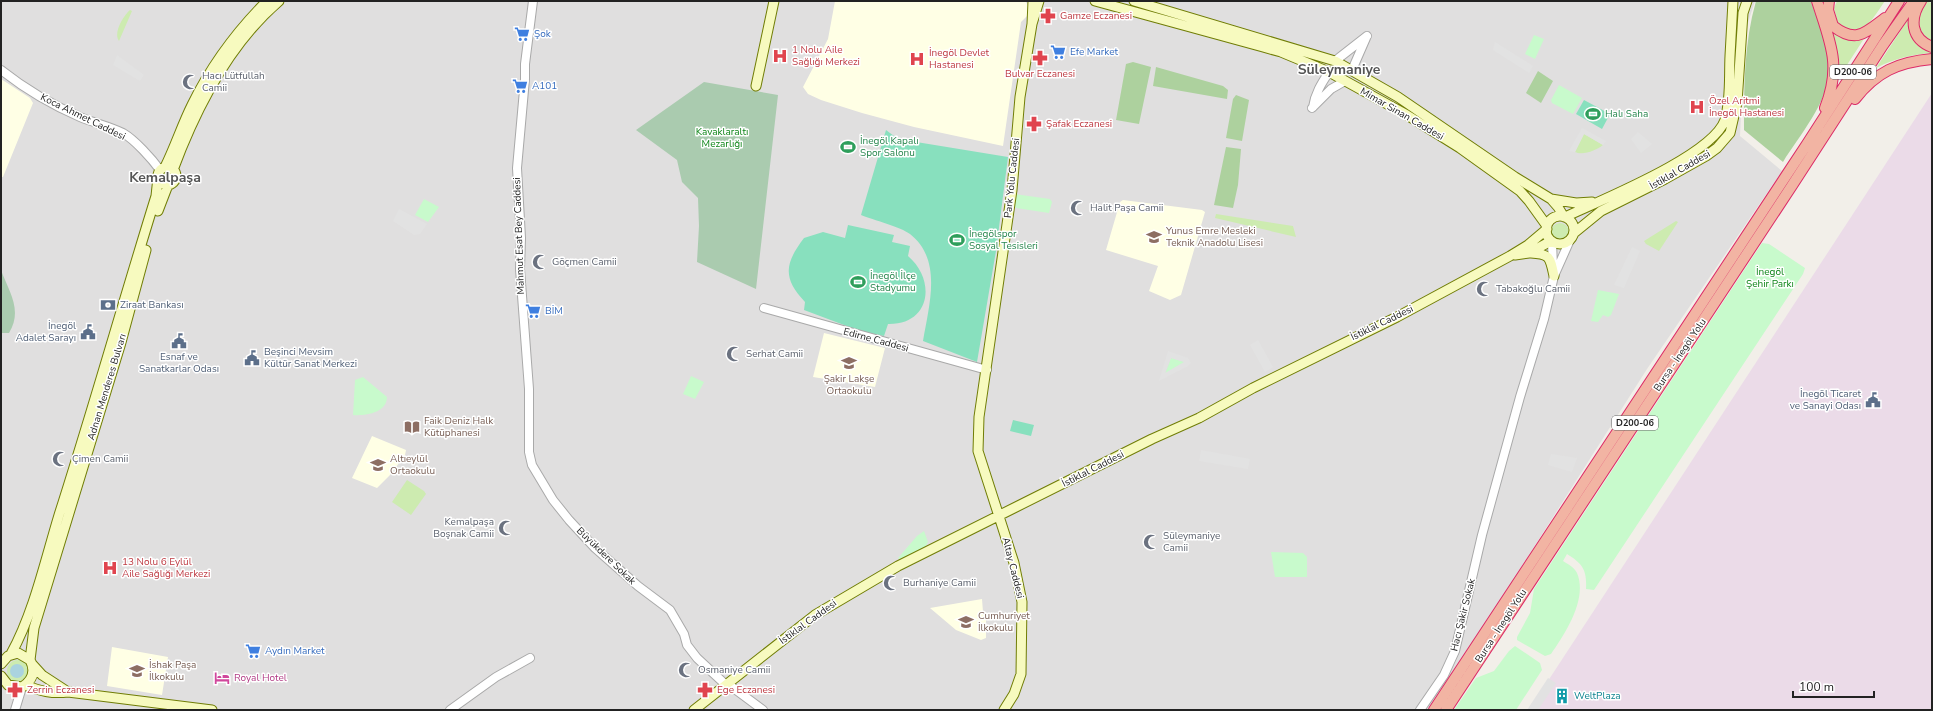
<svg xmlns="http://www.w3.org/2000/svg" width="1933" height="711" viewBox="0 0 1933 711" font-family="'Nunito Sans',sans-serif">
<rect width="100%" height="100%" fill="#f2efe9"/>
<path fill="#e0dfdf" d="M1,1h1754l-10,31 -5,104 42,35 -135,198 -186,293 -32,48h-1428z"/>
<path fill="#ebdbe8" d="M1932,93v617h-403z"/>
<path fill="#ffffe5" d="M835,1h190l3,4v10l-7,7 -18,124 -89,-19 -52,-14 -41,-13 -13,-6 -5,-7 25,-48z
M1,79l29,19 3,5 -30,74h-2z
M1123,200l79,10 3,2 -24,83 -11,5 -21,-9 9,-25 -52,-16 14,-48z
M824,333l61,15 -10,39 -62,-10z
M372,436l34,14 -1,5 -15,20 -13,13 -25,-10z
M982,599l1,13 3,1v25l-5,2 -25,-10 -26,-22z
M112,647l56,10 -6,38 -55,-9z"/>
<path fill="#cdebb0" d="M1819,1h6l8,29 34,4 -31,48z
M1837,1h48c-13,18 -22,40 -47,23l-4,-16z
M1925,1l7,2v39c-21,-13 -17,-21 -7,-41z
M130,10l2,1 -13,30c-6,-8 4,-25 11,-31z
M1909,18l1,11 22,21v3c-22,2 -36,5 -56,15z
M1584,134l19,11c-6,5 -20,11 -28,7z
M160.5 176a5.5 5.5 0 1 1 11 0a5.5 5.5 0 1 1-11 0Z
M1216,214l77,12 3,11 -81,-19z
M1676,221l2,1 -19,29 -13,-7 -2,-3z
M1551 232a9 9 0 1 1 18 0a9 9 0 1 1-18 0Z
M407,480l17,11 2,3 -15,21 -19,-13z
M7 671a11 11 0 1 1 22 0a11 11 0 1 1-22 0Z"/>
<path fill="#add19e" d="M1756,1h55c7,22 18,45 18,68 1,31 -30,67 -46,93l-39,-32c0,-43 0,-87 12,-129z
M1133,62l18,5 -12,57 -23,-4 10,-56z
M1156,67l67,19 5,4 -1,9 -74,-13z
M1538,71l15,10 -12,22 -15,-10z
M1236,95l13,5 -7,41 -16,-3 7,-39z
M1226,147l15,2 -3,36 -5,23 -19,-3z"/>
<path fill="#aacbaf" d="M704,82l74,13 -22,194 -59,-27 2,-36 -1,-28 -16,-16 -5,-22 -41,-30z
M1,270c8,22 22,40 8,63h-8z"/>
<path fill="#c8facc" d="M1534,35l10,4 -9,20 -10,-5z
M1559,85l23,13 -9,16 -21,-11 -1,-3z
M1015,194l35,5 2,3 -3,11 -33,-5 -3,-5z
M424,199l15,8 -11,15 -13,-7z
M1762,243l7,1 36,24 -2,6 -209,316 -8,-1c1,-19 -3,-25 -19,-35l-4,7c5,3 12,7 14,12 11,26 -12,61 -26,81l-6,2 -28,-16v-3l13,-24 4,-24z
M1598,290l21,4 -8,21 -3,2 -5,-2 -5,7 -7,-1z
M1171,358l14,4 -20,12z
M691,376l13,6 -9,17 -12,-5z
M363,377l24,20c0,16 -22,19 -34,18l2,-35z
M924,531l4,11c-4,10 -18,14 -27,18l-3,-2 19,-22z
M1271,552l32,1 4,4v20h-32z
M1515,646l25,17 2,7 -26,40h-62l22,-32 18,-7 15,-20z"/>
<path fill="#88e0be" d="M1584,100l26,14 -8,15 -26,-15z
M886,130l12,9 110,18 -12,94 -19,111 -54,-21c6,-36 20,-81 -13,-107 -9,-7 -37,-14 -49,-19z
M848,225l46,10 -2,7 18,4 -2,10c29,25 22,69 -20,68l-4,12 -24,-5 -56,-21 1,-8c-23,-24 -20,-39 -1,-64l19,-6 22,6z
M1013,420l21,5 -3,11 -21,-5z"/>
<path fill="#e2e2e2" fill-rule="evenodd" d="M1495,42l38,24 -4,7 -36,-23z
M117,55l27,20 -4,6 -27,-16z
M1582,128l24,13 -3,4 -19,-11 -9,18 -6,-1z
M1638,132l14,12 -11,9 -10,-14z
M399,209l28,15 -7,10 -6,1 -21,-14z
M1632,247l8,4 -16,37 -10,-3z
M1258,340l15,27 -8,5 -15,-27z
M1168,351l20,7 3,5 -3,3 -29,15zM1171,358l13,4 -19,11z
M1201,450l49,9 -2,10 -49,-8z
M1551,454l26,4 -5,14 -24,-7z
M1548,678l8,5 -18,27h-11z"/>
<path fill="#aad3df" d="M10 671a7 7 0 1 1 14 0a7 7 0 1 1-14 0Z"/>
<g fill="none" stroke-linecap="round" stroke-linejoin="round">
<g stroke="#a9a9a9" stroke-width="10">
<path id="tertiary" d="M533,1l-8,63v15l-8,89 4,70 -1,31 9,120v63l3,13 21,35 16,20 26,28 43,38 32,24 14,24 3,11 10,13 29,27
M1335,61l32,-25
M1,70c24,19 51,35 79,47 14,6 29,9 43,16 12,7 29,26 37,37
M1352,70l14,-32
M1313,107c2,-13 8,-23 16,-35
M1312,108l19,-19 14,-8
M1552,242l1,25
M764,308l223,62
M728,684l35,26
M15,710l7,-23
M450,710l46,-33 34,-19
M1420,710l24,-35 11,-24 27,-116 38,-138 24,-78 10,-43 16,-36"/>
</g>
<g stroke="#707d05" stroke-width="11">
<path id="secondary" d="M1033,1l-1,23 7,-23
M1095,1l168,46 18,5 48,20 78,43 53,33 60,43 9,10 18,25
M1134,1l201,60 63,36 117,80 36,22 7,8 6,10
M756,86l18,-85
M165,167c10,-20 17,-42 27,-62 19,-39 45,-74 75,-104
M158 176a9 9 0 1 1 18 0a9 9 0 1 1-18 0Z
M173,170c23,-62 55,-125 106,-169
M1551,199l25,4 16,-1
M158,211l10,-26
M1546 230a14 14 0 1 1 28 0a14 14 0 1 1-28 0Z
M1565,217c36,-17 147,-61 160,-97 6,-21 4,-43 5,-64 1,-18 2,-37 3,-55
M1574,233l27,-22 64,-32 41,-23 11,-8 13,-15 7,-30 6,-90 4,-12
M1531,253c19,1 19,4 23,23
M1515,255l14,-2 22,-12
M11,654c23,-42 34,-93 48,-139 34,-106 64,-213 97,-319l2,-19
M30,660l4,-32 86,-282 26,-96
M1,664l7,-8 10,-3 12,7c6,11 3,20 -8,27l-14,-2 -7,-9
M32,664l10,11 26,17
M25,685c15,6 27,9 43,7l144,18
M694,710l121,-95 83,-49 254,-127 47,-21 54,-30 144,-71 113,-61 18,-11 19,-16
M1004,710l10,-16 7,-20 1,-72 -8,-39 -36,-112 1,-34 33,-227 8,-93 12,-73"/>
</g>
<g stroke="#dc2a67" stroke-width="12">
<path id="trunk" d="M1817,1c13,41 25,64 8,107
M1829,1l-1,9 5,16c23,18 32,7 52,-8
M1921,1c-12,18 -10,38 11,46
M1855,99c21,-27 43,-37 77,-40
M1434,710l373,-566 92,-143
M1446,710l347,-526 90,-139 31,-44"/>
</g>
<use href="#tertiary" stroke="#fff" stroke-width="8"/>
<use href="#secondary" stroke="#f7fabf" stroke-width="9"/>
<use href="#trunk" stroke="#f2b4a3" stroke-width="10"/>
</g>
<defs>
<g id="pharmacy-bare" transform="scale(1.2)"><path d="M-2-6h4v4h4v4h-4v4h-4v-4h-4v-4h4Z" fill="#e0444e" stroke="#fff" stroke-width="2.5" paint-order="stroke"/></g>
<g id="supermarket-bare" transform="scale(1.2)"><path d="M-6-5.5h2.5l.6 2H6L4.5 2H-2.5L-4.4-4H-6ZM-1.5 3.2a1.3 1.3 0 1 0 .1 0ZM3 3.2a1.3 1.3 0 1 0 .1 0Z" fill="#3f7fe0" stroke="#fff" stroke-width="2.5" paint-order="stroke"/></g>
<g id="hospital-bare" transform="scale(1.2)"><path d="M-5-5h3v3.5h4V-5h3V5h-3V1.5h-4V5h-3Z" fill="#e0444e" stroke="#fff" stroke-width="2.5" paint-order="stroke"/></g>
<g id="mosque-bare" transform="scale(1.2)"><path d="M3.5-4.9A6 6 0 1 0 3.5 4.9A5 5 0 1 1 3.5-4.9Z" fill="#6b7280" stroke="#fff" stroke-width="2.5" paint-order="stroke"/></g>
<g id="stadium-bare" transform="scale(1.2)"><path d="M0-5a6.5 5 0 1 0 0 10a6.5 5 0 1 0 0-10ZM-3.5-1.8h7v3.6h-7Z" fill="#2e9e5b" stroke="#fff" stroke-width="2.5" paint-order="stroke"/></g>
<g id="school-bare" transform="scale(1.2)"><path d="M0-5L7-2L0 1L-7-2ZM-4 1L0 2.5L4 1V4Q0 6-4 4Z" fill="#8d6e63" stroke="#fff" stroke-width="2.5" paint-order="stroke"/></g>
<g id="bank-bare" transform="scale(1.2)"><path d="M-6-4H6V4H-6ZM0-2.3a2.3 2.3 0 1 0 0 4.6a2.3 2.3 0 1 0 0-4.6Z" fill="#5c6f8a" stroke="#fff" stroke-width="2.5" paint-order="stroke"/></g>
<g id="civic-bare" transform="scale(1.2)"><path d="M-.6-6.5H3V-4.5H.6V-3L4-1V1h2V6H-6V1h2V-1L-.6-3ZM-1.2 2.5V6h2.4V2.5Z" fill="#5c6f8a" stroke="#fff" stroke-width="2.5" paint-order="stroke"/></g>
<g id="library-bare" transform="scale(1.2)"><path d="M-6-4Q-3-5.5-.7-3.5V5Q-3 3-6 4ZM6-4Q3-5.5 .7-3.5V5Q3 3 6 4Z" fill="#8d6e63" stroke="#fff" stroke-width="2.5" paint-order="stroke"/></g>
<g id="hotel-bare" transform="scale(1.2)"><path d="M-6-4.5h1.5V1H6V5H4.5V3h-9V5H-6ZM-4 0a1.8 1.8 0 1 1 3.6 0ZM.5 0V-2.5h3Q6-2.5 6 0Z" fill="#d1479c" stroke="#fff" stroke-width="2.5" paint-order="stroke"/></g>
<g id="building-bare" transform="scale(1.2)"><path d="M-4-6H4V6H1V3H-1V6H-4ZM-2.5-4.3h1.7v1.8h-1.7ZM.8-4.3h1.7v1.8H.8ZM-2.5-1h1.7V.8h-1.7ZM.8-1h1.7V.8H.8Z" fill="#0f9aa8" stroke="#fff" stroke-width="2.5" paint-order="stroke"/></g>
</defs>
<g fill-rule="evenodd">
<use href="#pharmacy-bare" x="1048" y="16"/>
<use href="#supermarket-bare" x="522" y="34"/>
<use href="#supermarket-bare" x="1058" y="52"/>
<use href="#hospital-bare" x="780" y="56"/>
<use href="#pharmacy-bare" x="1040" y="58"/>
<use href="#hospital-bare" x="917" y="59"/>
<use href="#mosque-bare" x="190" y="82"/>
<use href="#supermarket-bare" x="520" y="86"/>
<use href="#hospital-bare" x="1697" y="107"/>
<use href="#stadium-bare" x="1593" y="114"/>
<use href="#pharmacy-bare" x="1034" y="124"/>
<use href="#stadium-bare" x="848" y="147"/>
<use href="#mosque-bare" x="1078" y="208"/>
<use href="#school-bare" x="1154" y="237"/>
<use href="#stadium-bare" x="957" y="240"/>
<use href="#mosque-bare" x="540" y="262"/>
<use href="#stadium-bare" x="858" y="282"/>
<use href="#mosque-bare" x="1484" y="289"/>
<use href="#bank-bare" x="108" y="305"/>
<use href="#supermarket-bare" x="533" y="311"/>
<use href="#civic-bare" x="88" y="332"/>
<use href="#civic-bare" x="179" y="341"/>
<use href="#mosque-bare" x="734" y="354"/>
<use href="#civic-bare" x="252" y="358"/>
<use href="#school-bare" x="849" y="363"/>
<use href="#civic-bare" x="1873" y="400"/>
<use href="#library-bare" x="412" y="427"/>
<use href="#mosque-bare" x="60" y="459"/>
<use href="#school-bare" x="378" y="465"/>
<use href="#mosque-bare" x="506" y="528"/>
<use href="#mosque-bare" x="1151" y="542"/>
<use href="#hospital-bare" x="110" y="568"/>
<use href="#mosque-bare" x="891" y="583"/>
<use href="#school-bare" x="966" y="622"/>
<use href="#supermarket-bare" x="253" y="651"/>
<use href="#mosque-bare" x="686" y="670"/>
<use href="#school-bare" x="137" y="671"/>
<use href="#hotel-bare" x="222" y="678"/>
<use href="#pharmacy-bare" x="15" y="690"/>
<use href="#pharmacy-bare" x="705" y="690"/>
<use href="#building-bare" x="1562" y="696"/>
</g>
<g text-anchor="middle" dominant-baseline="central" stroke-width="3" stroke-linejoin="round" paint-order="stroke">
<g fill="#fff" stroke="#646464" stroke-width="1">
<rect x="1830" y="65" width="46" height="14" rx="3"/>
<rect x="1612" y="416" width="46" height="14" rx="3"/>
</g>
<g font-size="9" font-weight="bold" fill="#222">
<text x="1853" y="72">D200-06</text>
<text x="1635" y="423">D200-06</text>
</g>
<g font-size="10" fill="#be3a42" stroke="#fff" text-anchor="start">
<text x="1060" y="16">Gamze Eczanesi</text>
<text x="792" y="50">1 Nolu Aile<tspan x="792" dy="12">Sağlığı Merkezi</tspan></text>
<text x="929" y="53">İnegöl Devlet<tspan x="929" dy="12">Hastanesi</tspan></text>
<text x="1040" y="74" text-anchor="middle">Bulvar Eczanesi</text>
<text x="1709" y="101">Özel Aritmi<tspan x="1709" dy="12">İnegöl Hastanesi</tspan></text>
<text x="1046" y="124">Şafak Eczanesi</text>
<text x="122" y="562">13 Nolu 6 Eylül<tspan x="122" dy="12">Aile Sağlığı Merkezi</tspan></text>
<text x="27" y="690">Zerrin Eczanesi</text>
<text x="717" y="690">Ege Eczanesi</text>
</g>
<g font-size="10" fill="#366cbe" stroke="#fff" text-anchor="start">
<text x="534" y="34">Şok</text>
<text x="1070" y="52">Efe Market</text>
<text x="532" y="86">A101</text>
<text x="545" y="311">BİM</text>
<text x="265" y="651">Aydın Market</text>
</g>
<g font-size="10" fill="#5b616d" stroke="#fff" text-anchor="start">
<text x="202" y="76">Hacı Lütfullah<tspan x="202" dy="12">Camii</tspan></text>
<text x="1090" y="208">Halit Paşa Camii</text>
<text x="552" y="262">Göçmen Camii</text>
<text x="1496" y="289">Tabakoğlu Camii</text>
<text x="746" y="354">Serhat Camii</text>
<text x="72" y="459">Çimen Camii</text>
<text x="494" y="522" text-anchor="end">Kemalpaşa<tspan x="494" dy="12">Boşnak Camii</tspan></text>
<text x="1163" y="536">Süleymaniye<tspan x="1163" dy="12">Camii</tspan></text>
<text x="903" y="583">Burhaniye Camii</text>
<text x="698" y="670">Osmaniye Camii</text>
</g>
<g font-size="10" fill="#222" stroke="#fff">
<text transform="translate(1402 114) rotate(30)">Mimar Sinan Caddesi</text>
<text transform="translate(83 117) rotate(26)">Koca Ahmet Caddesi</text>
<text transform="translate(1680 170) rotate(-30)">İstiklal Caddesi</text>
<text transform="translate(1012 178) rotate(-84)">Park Yolu Caddesi</text>
<text transform="translate(519 236) rotate(-92)">Mahmut Esat Bey Caddesi</text>
<text transform="translate(1382 323) rotate(-26)">İstiklal Caddesi</text>
<text transform="translate(876 340) rotate(15)">Edirne Caddesi</text>
<text transform="translate(1680 355) rotate(-56)">Bursa - İnegöl Yolu</text>
<text transform="translate(107 387) rotate(-73)">Adnan Menderes Bulvarı</text>
<text transform="translate(1093 469) rotate(-27)">İstiklal Caddesi</text>
<text transform="translate(606 556) rotate(44)">Büyükdere Sokak</text>
<text transform="translate(1013 568) rotate(76)">Altay Caddesi</text>
<text transform="translate(1463 615) rotate(-76)">Hacı Şakir Sokak</text>
<text transform="translate(808 622) rotate(-36)">İstiklal Caddesi</text>
<text transform="translate(1501 626) rotate(-57)">Bursa - İnegöl Yolu</text>
</g>
<g font-size="10" fill="#27864d" stroke="#fff" text-anchor="start">
<text x="1605" y="114">Halı Saha</text>
<text x="860" y="141">İnegöl Kapalı<tspan x="860" dy="12">Spor Salonu</tspan></text>
<text x="969" y="234">İnegölspor<tspan x="969" dy="12">Sosyal Tesisleri</tspan></text>
<text x="870" y="276">İnegöl İlçe<tspan x="870" dy="12">Stadyumu</tspan></text>
</g>
<g font-size="10" fill="#0c8416" stroke="#fff">
<text x="722" y="132">Kavaklaraltı<tspan x="722" dy="12">Mezarlığı</tspan></text>
<text x="1770" y="272">İnegöl<tspan x="1770" dy="12">Şehir Parkı</tspan></text>
</g>
<g font-size="10" fill="#785e54" stroke="#fff" text-anchor="start">
<text x="1166" y="231">Yunus Emre Mesleki<tspan x="1166" dy="12">Teknik Anadolu Lisesi</tspan></text>
<text x="849" y="379" text-anchor="middle">Şakir Lakşe<tspan x="849" dy="12">Ortaokulu</tspan></text>
<text x="424" y="421">Faik Deniz Halk<tspan x="424" dy="12">Kütüphanesi</tspan></text>
<text x="390" y="459">Altıeylül<tspan x="390" dy="12">Ortaokulu</tspan></text>
<text x="978" y="616">Cumhuriyet<tspan x="978" dy="12">İlkokulu</tspan></text>
<text x="149" y="665">İshak Paşa<tspan x="149" dy="12">İlkokulu</tspan></text>
</g>
<g font-size="10" fill="#4e5e75" stroke="#fff" text-anchor="start">
<text x="120" y="305">Ziraat Bankası</text>
<text x="76" y="326" text-anchor="end">İnegöl<tspan x="76" dy="12">Adalet Sarayı</tspan></text>
<text x="264" y="352">Beşinci Mevsim<tspan x="264" dy="12">Kültür Sanat Merkezi</tspan></text>
<text x="179" y="357" text-anchor="middle">Esnaf ve<tspan x="179" dy="12">Sanatkarlar Odası</tspan></text>
<text x="1861" y="394" text-anchor="end">İnegöl Ticaret<tspan x="1861" dy="12">ve Sanayi Odası</tspan></text>
</g>
<g font-size="10" fill="#b23c85" stroke="#fff" text-anchor="start">
<text x="234" y="678">Royal Hotel</text>
</g>
<g font-size="10" fill="#0d838f" stroke="#fff" text-anchor="start">
<text x="1574" y="696">WeltPlaza</text>
</g>
<g font-size="14" font-weight="bold" fill="#555" stroke="#fff">
<text x="1339" y="69">Süleymaniye</text>
<text x="165" y="177">Kemalpaşa</text>
</g>
</g>
<rect width="1933" height="711" fill="none" stroke="#222222" stroke-width="4"/>
<path d="M1793 691v6h81v-6" fill="none" stroke="#222222" stroke-width="2"/>
<text x="1799" y="691" font-size="12" fill="#222222" stroke="#ffffff" stroke-width="3" paint-order="stroke">100 m</text>
</svg>
